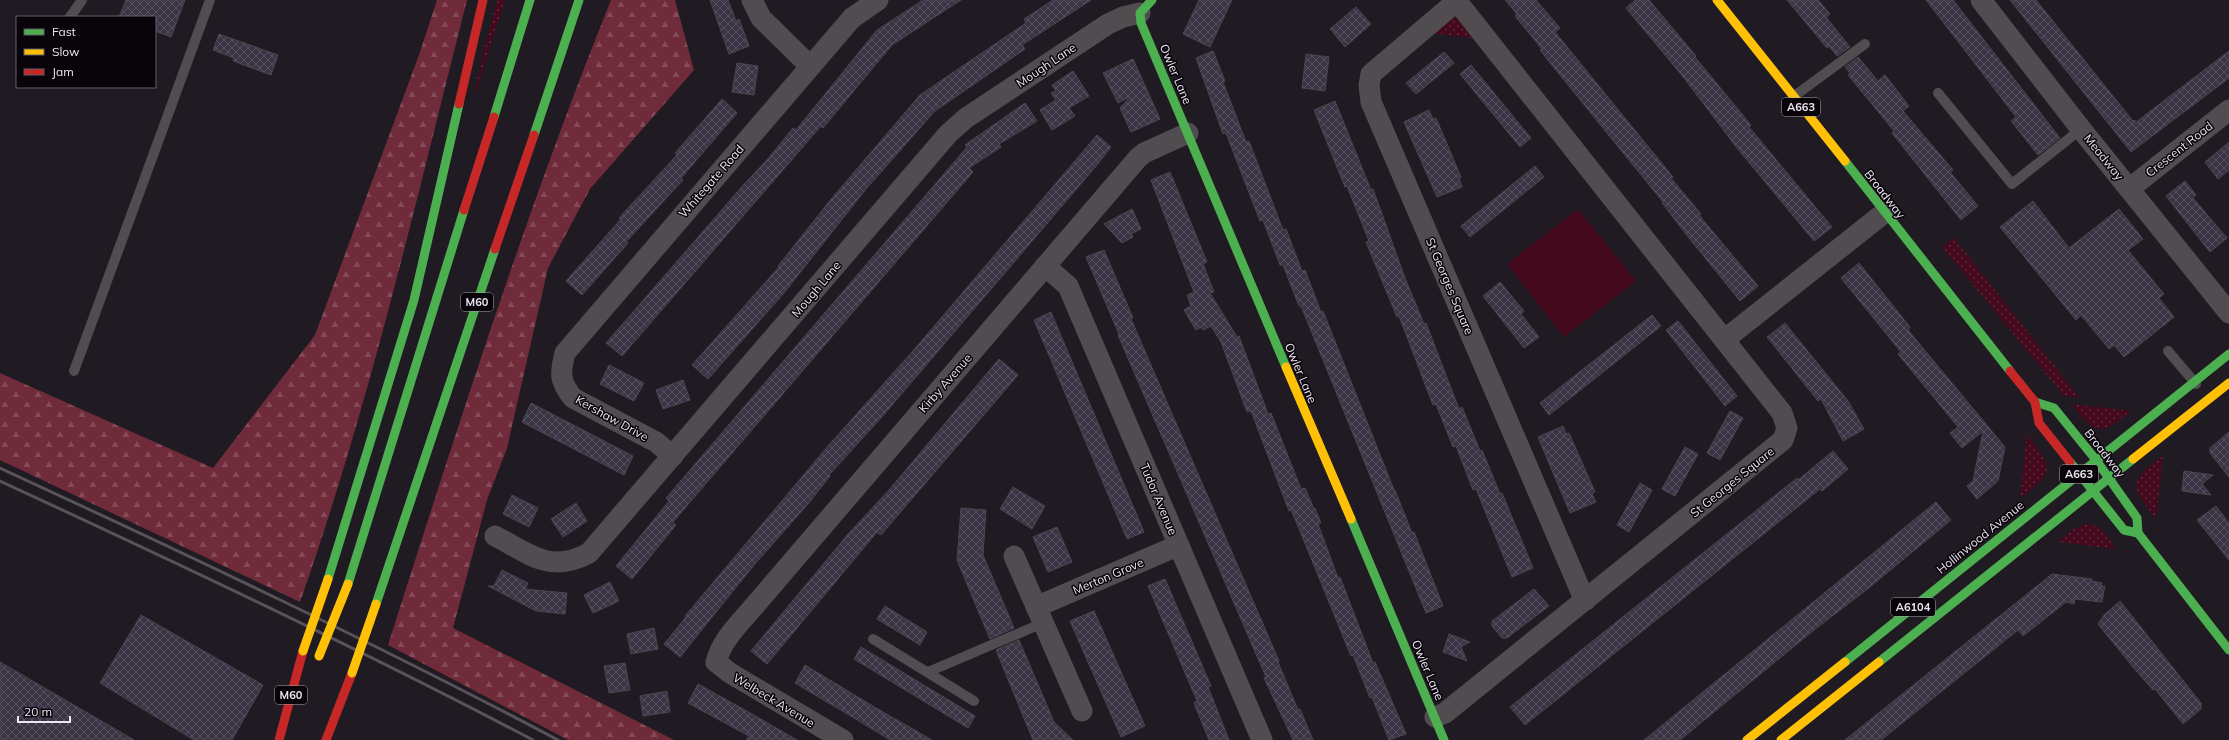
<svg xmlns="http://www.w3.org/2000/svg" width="2229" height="740" viewBox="0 0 2229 740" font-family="Mulish,sans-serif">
<defs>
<pattern id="grass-dots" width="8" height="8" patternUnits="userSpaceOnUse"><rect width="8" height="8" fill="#44091c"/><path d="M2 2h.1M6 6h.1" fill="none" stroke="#5f2d3d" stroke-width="1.8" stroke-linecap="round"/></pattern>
<pattern id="forest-firs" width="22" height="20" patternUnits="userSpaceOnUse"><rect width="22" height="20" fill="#702b3a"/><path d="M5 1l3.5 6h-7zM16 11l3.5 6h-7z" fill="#854a57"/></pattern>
<pattern id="building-cross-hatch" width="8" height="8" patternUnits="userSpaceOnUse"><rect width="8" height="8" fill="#3a3545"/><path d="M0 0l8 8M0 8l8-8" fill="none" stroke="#575260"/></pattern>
</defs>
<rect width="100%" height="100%" fill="#201a22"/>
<path fill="url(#grass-dots)" d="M497,0h8l-30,94 -1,-2z
M1456,18l17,20 -43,-5 15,-14z
M1954,238l125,159 -15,-1 -122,-149z
M2071,404l60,7c-32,27 -35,23 -60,-7z
M2027,434c26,36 29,36 -7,64z
M2163,455l-7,64c-27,-36 -27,-35 7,-64z
M2087,524c15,1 21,14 29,25l-58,-7 15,-13z"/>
<path fill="url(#forest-firs)" d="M437,0h30c-51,201 -98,406 -167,602l-300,-142v-87l213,95 102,-133 104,-280z
M611,0h64l19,70 -104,119 -42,79 -41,180 -20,52 -34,128 221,112h-106l-180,-95c69,-216 138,-434 223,-645z"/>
<path fill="#44091c" d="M1578,209l58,72 -72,56 -57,-73z"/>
<path fill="url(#building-cross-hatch)" stroke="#4a464f" d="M126,0h59l-14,37 -16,-6v-14h-36z
M710,0h18l8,21 3,-2 10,27 -20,8z
M923,0h38l-69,45 -69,83 -2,-2 -199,230 -16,-13 140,-161 20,-21 27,-33 3,2 81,-100z
M1053,0h38l-69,45 3,4 -90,62 -69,78 -82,104 -76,86 -16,-14 87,-98 -1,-1 54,-68 88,-103 106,-72 -2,-4z
M1199,0h33l-22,47 -27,-13z
M1505,0h31l24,28 -5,4 118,145 -2,1 30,36 -2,1 59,71 -18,15 -51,-63 -27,-35 1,-1 -108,-133 -15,-19 2,-1 -27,-33 2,-2z
M1635,0h14l47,56 -1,1 56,68 -2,2 83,100 -18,14 -77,-93 -53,-70 -58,-70z
M1787,0h31l12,14 -4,3 24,30 -13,9 -8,-10 -2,2z
M1926,0h27l107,138 -22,17 -27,-34 5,-4z
M2010,0h26l97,121 1,-1 2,2 93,-71v27l-98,74z
M1356,7l15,17 -26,23 -15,-18z
M219,34l59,21 -7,20 -38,-14 1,-3 -21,-8z
M1213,51l12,30 -2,1 23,60 3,-1 34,89 3,-1 16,42 3,-1 16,42 2,-1 71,179h1l17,43 2,-1 29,74 -17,7 -125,-307h-2l-16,-41h-3l-17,-45 -3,1 -34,-88 -3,1 -27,-76z
M1444,52l10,11 -38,31 -10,-11z
M1306,54l23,3 -4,34 -23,-3z
M1858,57l20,24 7,-6 24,31 -6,5 50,59 -3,2 28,34 -17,14 -69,-87 2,-2 -46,-56 2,-2 -5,-6z
M1133,59l27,60 -29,13 -11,-24 11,-12 -13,7 -15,-30z
M737,63l21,3 -4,29 -22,-3z
M1471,65l60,73 -11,9 -60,-73z
M1073,71l16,25 -20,12 6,8 -23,14 -12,-20 16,-10 -5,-7 5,-2 -4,-6z
M722,99l15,14 -56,65 2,2 -57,62 2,1 -46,52 -16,-14 55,-62 -2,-1 10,-11 48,-52 -2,-2z
M1335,101l36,89 2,-1 32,89 19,46 2,-1 33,86 3,-2 18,44 2,-1 18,44 2,-1 31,75 -21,9 -36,-88 -3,1 -17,-44 -3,1 -17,-43 -3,1 -34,-89 -2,1 -31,-75 3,-1 -22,-55 -2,1 -31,-77z
M1025,103l12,18 -38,23 2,3 -32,21 4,4 -300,350 3,3 -44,54 -16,-13 53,-65 -3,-3 301,-351 -2,-2z
M1429,110l4,9 3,-1 25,59 -2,1 3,9 -25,10 -33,-75z
M1097,135l14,12 -14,18 -216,253 -52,57 1,1 -22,28 -54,61 -74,92 -16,-13 22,-27 -1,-1 143,-170 84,-94z
M2229,142v28l-11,9 -13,-17z
M1535,166l9,11 -74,60 -9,-11z
M1170,172l37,90 -4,2 11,28 -4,1 27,44 2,-1 29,78 3,-1 30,76 4,-1 9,21 1,-1 6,15 -3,1 20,54 2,-1 33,86 2,-1 31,72 -17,6 -17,-43 -2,1 -17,-43 -2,1 -51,-125 -9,-21 -2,1 -38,-100 -4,1 -26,-70 -10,-16 -8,4 -2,-3 -5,3 -12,-20 7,-4 -4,-11 7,-3 -43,-112z
M2185,181l11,14 -3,3 34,40 -17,14 -44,-56z
M2033,201l36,47 50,-39 24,30 -15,11 36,44 -5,4 15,19 -50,40 -10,-12 -5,4 -28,-34 -5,5 -76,-93z
M1132,209l9,20 -10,5 2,3 -11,6 -18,-19z
M1104,250l29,68 -2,1 148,342 -1,1 20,48 2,-1 13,31h-20l-29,-62 2,-1 -148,-342 1,-1 -33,-77z
M1859,263l51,64 -2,3 97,117 -7,34 -21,18 -10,-13 6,-5 10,-50 -21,17 -12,-15 8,-6 -60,-73 3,-2 -60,-74z
M1500,282l24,29 -3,3 18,23 -15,11 -41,-52z
M1051,312l93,220 -17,7 -93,-219z
M1652,315l9,11 -112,89 -9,-12z
M1678,321l59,75 -12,10 -59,-76z
M1785,323l63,78 16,28 -21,12 -22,-42 -3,2 -51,-64z
M999,359l19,16 -137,160 -4,-3 -110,132 -16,-13 98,-118 40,-43z
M609,365l35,18 -10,18 -34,-17z
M683,380l7,20 -27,9 -7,-19z
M531,403l102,53 -9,19 -102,-53z
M1730,411l13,7 -23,42 -13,-7z
M1563,426l3,8 3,-1 26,59 -3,2 4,8 -26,11 -32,-76z
M2229,432v45l-19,-24v-5z
M1685,447l13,7 -23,42 -13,-7z
M1833,451l15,18 -26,22 -2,-2 -295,236 -15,-18 287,-229 1,2z
M2184,471l29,4 -11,9 9,11 -29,-4z
M1640,483l12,7 -23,42 -12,-7z
M1013,487l32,19 -13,23 -32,-20z
M512,495l26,13 -9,19 -26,-13z
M1936,502l15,18 -86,71 -51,39 -134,110h-36z
M576,503l11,18 -24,16 -12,-18z
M2216,506l13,17v37l-32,-40z
M961,508l25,2 -3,45 31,73 -24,11 -33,-79z
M1057,527l15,35 -24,10 -15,-35z
M502,570l26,13 -3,6 42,4 -2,21 -29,-3 -48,-25h6z
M2052,574l40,5v2l10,2 -1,3h4l-3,16 -27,-3 -1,5 -8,-2 -43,34 -5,-6 -137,110h-36z
M1165,579l46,107 -3,1 21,53h-20l-15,-37 3,-2 -49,-115z
M610,582l9,19 -26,12 -9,-18z
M1534,589l15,17 -42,32h-5l-10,-12v-5z
M2120,601l81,102v6l-18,15 -28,-35 -2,1 -21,-24 -34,-42 6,-9z
M885,606l42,26 -7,13 -43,-26z
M1094,611l51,115 -24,11 -51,-116z
M141,615l122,70 -31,55h-38l-94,-57z
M654,628l4,21 -27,5 -4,-20z
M1449,634l21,8 -9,5 6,14 -24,-9z
M1019,640l35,82 19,18h-40l-37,-90z
M861,647l114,69 -7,12 -114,-69z
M0,662l134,78h-134z
M625,663l5,27 -21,3 -5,-27z
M805,665l71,43 56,32h-42l-36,-22 -59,-35z
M698,684l54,30 45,26h-51l3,-4 -61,-33z
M667,691l3,21 -27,4 -3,-20z"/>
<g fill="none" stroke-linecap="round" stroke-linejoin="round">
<path stroke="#504c50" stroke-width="10" d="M70,17l12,-17
M1938,93l74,91 69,-55
M1793,97l72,-53
M2168,351l28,33
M74,371l136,-371
M873,639l101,62
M928,672l115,-49"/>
<path stroke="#504c50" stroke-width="21" d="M752,0l9,18 49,48
M1981,0l100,129 148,184
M1457,1l-86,73 -2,11 2,17 211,492 4,6
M2129,189l100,-79
M1045,266l23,20 194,454
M1724,340l160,-127
M673,456l-17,-14 -83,-44c-14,-17 -13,-25 -8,-45l287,-335 26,-18
M495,536c35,18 55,38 94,17l359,-419 18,-16 142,-94 15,-7 17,-4
M1014,556l68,155
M1036,607l143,-62
M1435,717l10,-4 11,-9 327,-264 4,-12 -5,-15 -326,-413
M843,740l-113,-67 -14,-11c6,-23 25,-40 40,-58l382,-446 6,-5 44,-20"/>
<path stroke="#4caf50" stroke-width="9" d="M1152,0l-12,13 1,10 145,344
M494,117l36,-117
M534,135l45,-135
M1845,161l165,210
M2035,402l19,6 42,52 41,58 1,15 91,117
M2070,462l54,68 14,3
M1351,519l93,221
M328,579l86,-279 45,-196
M348,584l116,-374
M376,604l119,-355
M1845,662l384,-308
M1879,662l254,-203"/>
<path stroke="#ffc107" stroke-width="9" d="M1717,0l128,161
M1286,367l65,152
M2133,459l96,-76
M1747,740l98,-78
M1781,740l98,-78"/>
<path stroke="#c62828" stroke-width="9" d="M459,104l24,-104
M464,210l30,-93
M495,249l39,-114
M2010,371l25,31 4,21 31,39
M279,740l24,-89
M326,740l26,-67"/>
<path stroke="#575358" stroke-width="3" d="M0,468c188,87 375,175 558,272
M0,481c179,83 358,167 533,259"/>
<path stroke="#ffc107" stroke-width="9" d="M303,651l25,-72
M319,656l29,-72
M352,673l24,-69"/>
</g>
<g text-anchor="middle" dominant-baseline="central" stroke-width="3" stroke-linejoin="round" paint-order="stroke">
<g fill="#08040a" stroke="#a8a2ac" stroke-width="1">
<rect x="1782" y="98" width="38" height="18" rx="3"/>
<rect x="461" y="293" width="32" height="18" rx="3"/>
<rect x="2060" y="465" width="38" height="18" rx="3"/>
<rect x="1891" y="598" width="44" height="18" rx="3"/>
<rect x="275" y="686" width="32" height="18" rx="3"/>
</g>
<g font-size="11" font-weight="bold" fill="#ede5f1">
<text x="1801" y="107">A663</text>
<text x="477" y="302">M60</text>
<text x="2079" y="474">A663</text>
<text x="1913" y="607">A6104</text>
<text x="291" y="695">M60</text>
</g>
<g font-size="12" fill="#ede5f1" stroke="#08040a">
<text transform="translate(1046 65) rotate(-34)">Mough Lane</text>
<text transform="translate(1176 74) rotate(67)">Owler Lane</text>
<text transform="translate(2179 149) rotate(-38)">Crescent Road</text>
<text transform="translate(2104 157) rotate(51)">Meadway</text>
<text transform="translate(711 181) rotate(-49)">Whitegate Road</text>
<text transform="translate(1885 194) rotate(52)">Broadway</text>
<text transform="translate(1450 286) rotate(67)">St Georges Square</text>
<text transform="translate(816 289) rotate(-50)">Mough Lane</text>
<text transform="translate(1301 373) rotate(67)">Owler Lane</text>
<text transform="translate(945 383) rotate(-49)">Kirby Avenue</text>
<text transform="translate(612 418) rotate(29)">Kershaw Drive</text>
<text transform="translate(2105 453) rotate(52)">Broadway</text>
<text transform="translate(1732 482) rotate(-39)">St Georges Square</text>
<text transform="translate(1159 499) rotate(67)">Tudor Avenue</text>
<text transform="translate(1980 537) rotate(-39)">Hollinwood Avenue</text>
<text transform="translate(1108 576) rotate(-23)">Merton Grove</text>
<text transform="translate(1428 670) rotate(67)">Owler Lane</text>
<text transform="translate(774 700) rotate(31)">Welbeck Avenue</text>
</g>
</g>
<rect x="16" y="16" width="140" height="72" fill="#08040a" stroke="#645e66"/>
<rect x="24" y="29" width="20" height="6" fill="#4caf50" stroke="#645e66"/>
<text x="52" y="36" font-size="12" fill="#ede5f1">Fast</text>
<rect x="24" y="49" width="20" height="6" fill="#ffc107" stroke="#645e66"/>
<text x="52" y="56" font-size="12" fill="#ede5f1">Slow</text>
<rect x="24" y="69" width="20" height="6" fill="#c62828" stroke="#645e66"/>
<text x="52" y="76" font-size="12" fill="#ede5f1">Jam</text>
<path d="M18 716v6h52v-6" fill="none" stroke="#ede5f1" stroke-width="2"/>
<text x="24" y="716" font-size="12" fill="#ede5f1" stroke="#08040a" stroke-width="3" paint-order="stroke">20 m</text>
</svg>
